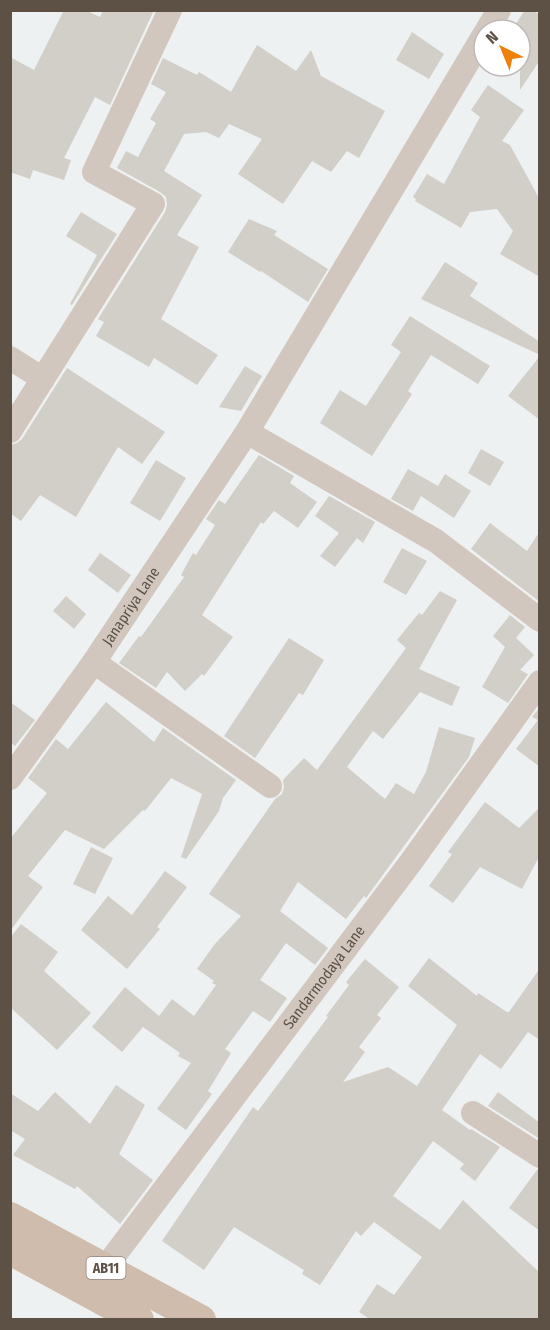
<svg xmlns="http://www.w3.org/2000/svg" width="550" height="1330" viewBox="0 0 550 1330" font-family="'Fira Sans Condensed',sans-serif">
<rect width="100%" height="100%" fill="#eef1f1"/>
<path fill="#d2cec8" d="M64,10h21l15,7 3,-7h51l-44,95 -15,-8 -31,61 7,2 -7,20 -31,-10 -3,9 -20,-7v-115l24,13z
M525,10h7l8,5v45l-20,30v-60h-8z
M412,32l32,22 -15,25 -33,-19z
M257,45l39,26 15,-21 10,26 64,35 -26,47 -12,-7 -16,21 -19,-11 -29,43 -45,-30 24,-35 -33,-15 -10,14 -13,-6 -22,2 -20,37 38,24 -25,40 22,12 -38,72 57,36 -21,30 -43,-27 -5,9 -53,-31 8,-14 -6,-3 67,-107 2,-7 -1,-8 -6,-5 -43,-24 9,-17 12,6 18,-34 -6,-4 16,-27 -15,-8 12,-26 34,17 2,-3 32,20z
M488,85l36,25 -22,31 8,4 30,55v77l-40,-23 13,-23 -16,-22 -27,3 -9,16 -46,-27 1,-2 -3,-2 14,-23 17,10 36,-67 -9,-7z
M81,212l36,22 -45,71 -2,-1 27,-49 -31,-19z
M249,219l28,12 -3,4 54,34 -20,33 -47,-31 -1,1 -32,-20z
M445,262l33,21 -8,13 70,46 -2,12 -117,-55z
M410,316l80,50 -12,18 -47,-29 -23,36 4,3 -40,62 -52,-33 20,-33 26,16 35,-54 -10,-7z
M540,356v64l-32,-24z
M245,366l17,10 -21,35 -22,-4z
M67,368l98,64 -23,32 -24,-17 -42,70 -36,-22 -19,26 -11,-8v-68l7,-2 5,-4z
M481,449l23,13 -14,24 -22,-13z
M259,455l35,21 -4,7 27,19 -19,26 -24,-17 -11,13 -2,-2 -59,93 31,22 -29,39 -2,-2 -17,17 -18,-19 -11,16 -37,-25 20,-27 2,1 43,-60 -3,-2 12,-22 3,2 19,-30 -9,-6 13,-19 6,4z
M156,460l30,18 -26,43 -30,-18z
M408,469l30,17 7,-12 26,17 -17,27 -33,-22 -8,15 -22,-12z
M329,496l46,26 -12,21 -6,-5 -22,29 -15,-11 19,-23 -24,-17z
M490,523l37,28 13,-20v71l-69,-53z
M402,548l25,13 -21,34 -23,-13z
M100,553l31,22 -13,18 -30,-23z
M440,591l17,9 -38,69 41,18 -8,19 -32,-14 -37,47 -10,-8 -26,36 38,32 11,-16 18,11 12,-22 13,-45 36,11 -6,19 -103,141 -2,-2 -18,23 -48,-37 -18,29 48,37 -13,17 -29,-22 -26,37 27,18 -17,24 -17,-11 -28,38 6,4 -23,38 4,3 -26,36 -29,-21 34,-46 -13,-7 2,-3 -37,-26 -21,25 -30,-25 33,-40 34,29 13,-17 22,17 22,-31 -4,-2 2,-2 -17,-12 17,-24 27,-29 -32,-22 66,-95 7,-5 2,-7 -1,-7 21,-22 13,12 89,-122 -9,-8 22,-27 3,2z
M66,596l20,18 -12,15 -21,-18z
M510,615l15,12 -9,11 18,17 -14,15 8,4 -20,29 -26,-16 23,-40 -12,-11z
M289,638l35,22 -21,35 -4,-2 -44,65 -31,-22z
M10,702l25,18 -20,26 -5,-4z
M106,702l48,40 9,-14 73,52 -13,18 -4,13 -33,48 -5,-2 21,-63 -31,-16 -26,33 -2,-1 -39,39 -39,-19 -37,46 15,11 -33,44v-92l37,-46 -19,-15 28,-39 12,10z
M540,707v60l-24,-18 22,-29 -6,-3z
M485,802l34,26 21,-21v48l-18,34 -42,-22 -27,36 -24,-17 23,-32 -4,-2z
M91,847l22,11 -18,36 -22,-10z
M165,871l22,16 -30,40 3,2 -33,40 -46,-39 27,-34 24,19z
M21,924l37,28 -14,19 47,42 -34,37 -47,-43v-69z
M429,958l48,38 1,-3 29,19h2l31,-44v72l-12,-8 -27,37 -21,-15 -38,56 28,20 1,-1 29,18 -25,34 -15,-12 4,-5 -31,-23 -40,55 47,34 23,-30 77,73v47h-169l-12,-8 18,-28 17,11 28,-38 -48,-35 -13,14 -5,-5 -36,54 -18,-11 2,-4 -70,-43 -30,43 -42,-29 91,-134 5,4 70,-94 -2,-1 23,-31 -3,-3 19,-23 34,28 -22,28 4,3 -22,29 6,5 -22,30 45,-15 29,19 40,-61 -49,-39z
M116,1085l29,20 -26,49 34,26 -33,44 -43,-38 -2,3 -62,-34 12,-16 -15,-9v-37l28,18 17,-19 35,32z
M498,1092l42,31v16l-52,-33z
M537,1170h3v61l-31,-23z"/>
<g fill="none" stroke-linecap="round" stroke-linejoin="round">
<g stroke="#d2c7be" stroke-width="24">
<path d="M487,30l12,-20"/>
<path d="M10,358l33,21"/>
<path d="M10,431l143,-227 -59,-32 76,-162"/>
<path d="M247,432l189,109 104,79"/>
<path d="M94,662l176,124"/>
<path id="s1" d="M10,778l84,-116 153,-230 237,-397"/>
<path d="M473,1113l67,43"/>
<path id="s2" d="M105,1268l306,-406 129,-180"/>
</g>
<path stroke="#cfbcac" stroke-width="30" d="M10,1217l191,103
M10,1250l129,70"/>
</g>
<g text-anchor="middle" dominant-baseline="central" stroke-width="4.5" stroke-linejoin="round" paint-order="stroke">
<rect fill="#fff" stroke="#8e847d" stroke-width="1.5" x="86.5" y="1257" width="39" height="22" rx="4.5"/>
<g font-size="14" font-weight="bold" fill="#5d5045">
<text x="106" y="1268">AB11</text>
</g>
<g font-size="15" fill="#5d5045" stroke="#fff">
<text stroke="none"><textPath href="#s1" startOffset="210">Janapriya Lane</textPath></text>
<text stroke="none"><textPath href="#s2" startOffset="364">Sandarmodaya Lane</textPath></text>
</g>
</g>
<rect width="550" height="1330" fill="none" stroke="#5d5045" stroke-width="24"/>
<g transform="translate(502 48) rotate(317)"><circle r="28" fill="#ffffff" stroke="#beb9b5" stroke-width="1.5"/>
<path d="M0-4.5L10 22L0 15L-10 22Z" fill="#ed810c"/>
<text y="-9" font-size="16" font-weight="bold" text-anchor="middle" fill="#5d5045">N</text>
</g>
</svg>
